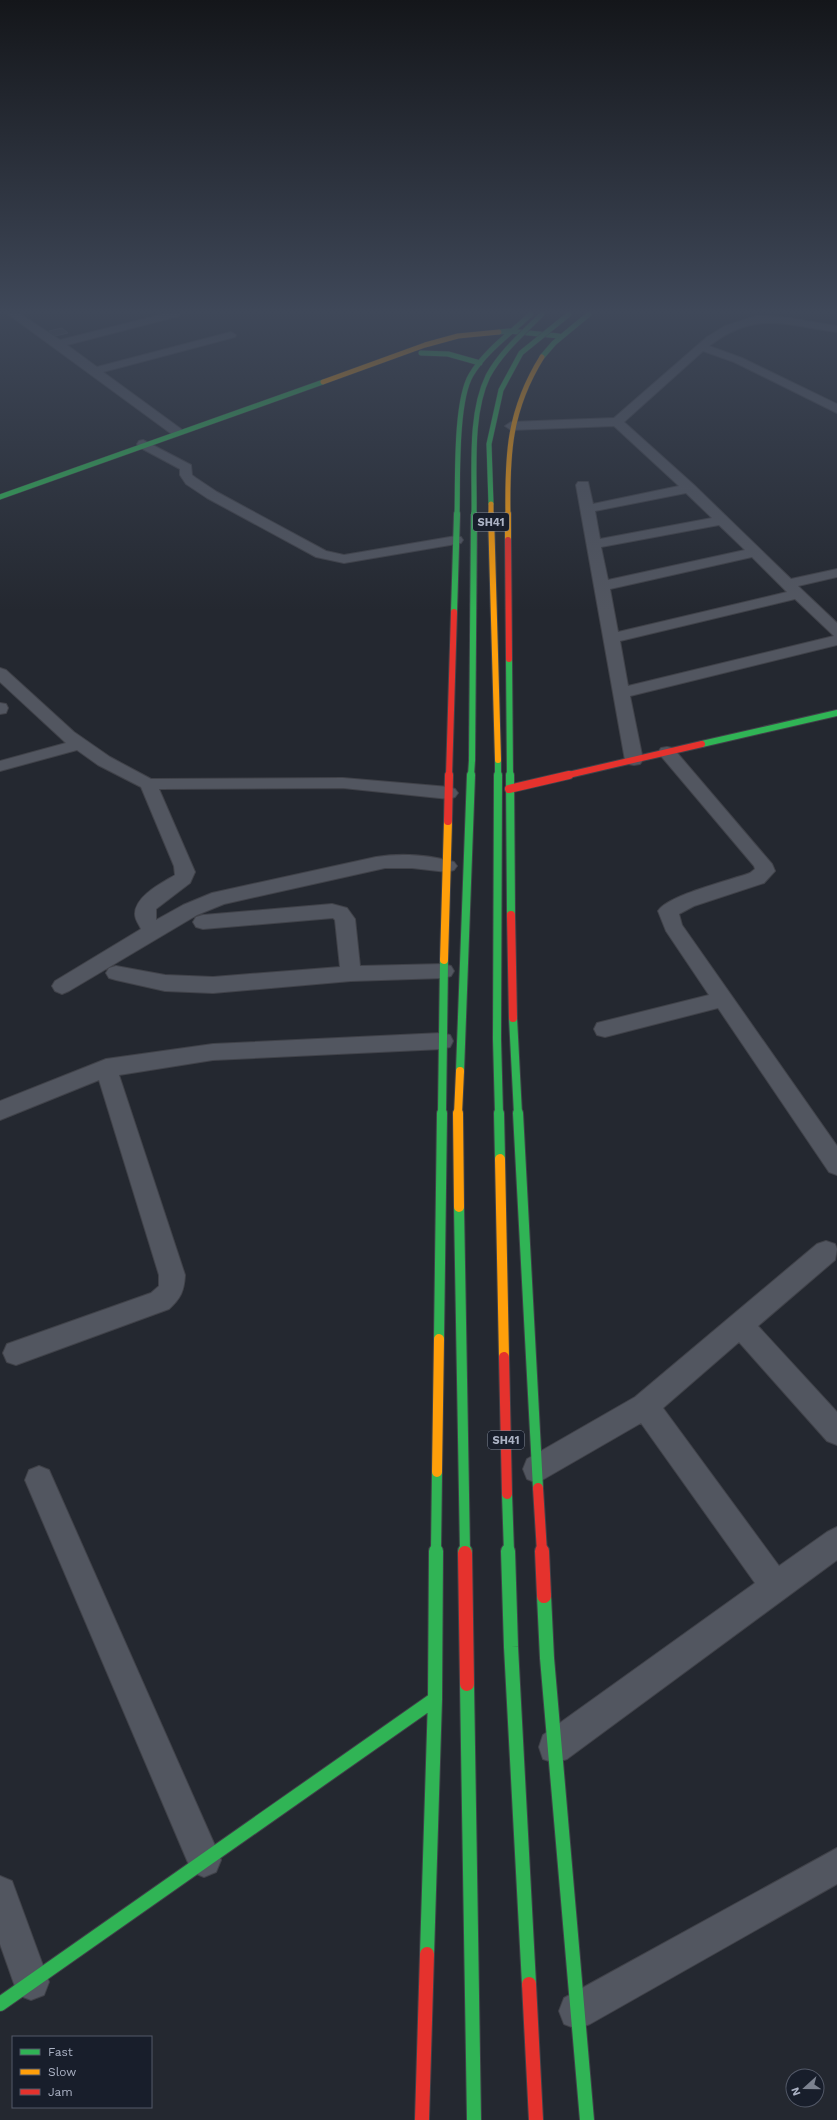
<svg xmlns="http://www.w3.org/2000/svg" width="837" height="2120" viewBox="0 0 837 2120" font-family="'Work Sans',sans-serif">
<rect width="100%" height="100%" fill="#242830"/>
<path fill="#3b3f47" stroke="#4b4f59" d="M62,328l6,5 -13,3 -6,-5z"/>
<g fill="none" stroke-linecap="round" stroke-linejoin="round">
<g stroke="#404249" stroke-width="2">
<path id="street" d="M8,314h12l40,26 104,-26h16l-1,2 -112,29 30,22 134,-35 5,3 -1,2 -132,35 78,57 2,3 -6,4 -4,-1z
M756,316l27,1 54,9v6c-53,-7 -81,-22 -128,14l33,12 95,46v9l-103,-51 -31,-11 -79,71 70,63 97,94 46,-10v8l-39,9 39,37v22l-207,51 13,64 -3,4 -6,1 -6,-1 -3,-4 -49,-275 2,-3h10l5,22 86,-18 -65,-60 -103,4 -6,-4 6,-4 103,-4 93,-81 18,-11zM686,493l26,25 -112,21 -5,-28zM719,525l26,25 -137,30 -7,-33zM752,557l35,35 -169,40 -8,-43zM795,599l39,37 -206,50 -8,-45z
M143,440l48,25 1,10 4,3 21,14 109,59 18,4 112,-19 5,1 2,3 -2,3 -5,1 -112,19 -28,-6 -109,-59 -21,-14 -6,-9v-6l-41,-22 -2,-3 2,-3z
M0,668l6,2 68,62 36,25 41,22 192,-1 106,9 6,2 3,4 -3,4 -6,2 -106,-11 -184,1 36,83 -5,11 -34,26v11l27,-15 29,-12 164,-36c25,-4 53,-2 78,5l3,4 -3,4 -7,2 -35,-4h-27l-161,36 -27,11 -128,76 -7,3 -7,-3 -3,-5 3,-5 86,-52c-2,-5 -6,-9 -6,-15 0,-18 27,-31 40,-39l-1,-9 -33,-79 -43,-22 -21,-15 -77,21v-10l66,-18 -66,-61z
M0,703l6,1 2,4 -2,5 -6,1z
M667,747l6,1 99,116 3,7 -11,12 -70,23 -15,8 3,11 155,221v29l-8,-3 -111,-164 -113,29 -8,-2 -3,-6 3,-6 112,-28 -43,-64 -8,-20c10,-16 73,-31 92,-38l5,-4 -1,-3 -93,-110 -3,-4 3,-4z
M332,904l15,4 8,11 5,47 84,-2 7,2 3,5 -3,5 -7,2 -93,3 -138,12 -48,-2 -49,-11 -7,-2 -3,-5 3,-5 7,-2 49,9 48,2 127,-10 -5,-47 -2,-2 -130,11 -7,-2 -3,-5 3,-5 7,-2z
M442,1033l8,2 3,6 -3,6 -8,2 -229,11 -94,15 66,200c-1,16 -4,23 -16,34l-153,56 -9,-3 -4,-9 4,-9 144,-51 8,-7v-11l-60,-195 -99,40v-19l106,-42 107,-15z
M826,1241l9,3 2,5 -2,11 -77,66 79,86v33l-10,-4 -88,-99 -76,66 116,158 48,-34 10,-5v33l-270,199 -12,4 -12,-4 -4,-12 4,-12 212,-152 -114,-160 -104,60 -10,-4 -4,-10 4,-10 108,-62 182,-153z
M39,1466l10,4 167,378 5,12 -5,12 -12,5 -12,-5 -167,-392 4,-10z
M837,1848v36l-247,140 -13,5 -13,-5 -5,-13 5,-13z
M0,1876l12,5 37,101 -5,13 -13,5 -13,-5 -18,-51z"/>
</g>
<g stroke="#404249" stroke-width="6">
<path id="fast-far4" d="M499,332l10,-1 50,5
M421,353l27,1 32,9
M542,357l12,-14 35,-29
M0,497l323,-115
M457,515c1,-33 -2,-113 14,-140 14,-24 40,-42 60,-61"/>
</g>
<g stroke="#404249" stroke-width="8">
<path id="fast-far3" d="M454,612l3,-98
M509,659l1,117
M702,744l135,-31
M471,776l1,-16
M498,776v-16"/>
</g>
<g stroke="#404249" stroke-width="10">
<path id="fast-far2" d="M498,775l-1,264 2,75
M510,775l1,140
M513,1018l5,96
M460,1071l11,-296
M442,1114l2,-154"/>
</g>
<g stroke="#404249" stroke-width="12">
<path id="fast-far1" d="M499,1113l1,46
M518,1113l20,375
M459,1207l6,345
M439,1339l3,-226
M507,1494l2,58
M436,1552l1,-80"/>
</g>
<g stroke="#404249" stroke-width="16">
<path id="fast" d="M465,1551v2
M508,1551l3,96 18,337
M544,1596l3,62 40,462
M467,1684l7,436
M427,1954l8,-255 1,-148
M0,2004l435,-305"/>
</g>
<g stroke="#404249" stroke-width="6">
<path id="slow-far3" d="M323,382l102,-37 33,-9 41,-4
M508,515c-1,-61 1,-105 34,-158"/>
</g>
<g stroke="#404249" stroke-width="8">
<path id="slow-far2" d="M508,514v26"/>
</g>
<g stroke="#404249" stroke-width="10">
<path id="slow-far1" d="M444,960l4,-139
M458,1114l2,-43"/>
</g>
<g stroke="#404249" stroke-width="12">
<path id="slow" d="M458,1113l1,94
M500,1159l4,198
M437,1472l2,-133"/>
</g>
<g stroke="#404249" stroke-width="8">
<path id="jam-far3" d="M508,540l1,119
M449,776l5,-164
M564,776l138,-32"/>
</g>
<g stroke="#404249" stroke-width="10">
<path id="jam-far2" d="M509,789l60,-14
M448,821l1,-46
M511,915l2,103"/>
</g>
<g stroke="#404249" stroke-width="12">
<path id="jam-far1" d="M504,1357l3,137
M538,1488l4,64"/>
</g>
<g stroke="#404249" stroke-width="16">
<path id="jam" d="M542,1551l2,45
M465,1553l2,131
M529,1984l7,136
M422,2120l5,-166"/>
</g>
<use href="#street" fill="#525660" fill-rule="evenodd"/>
<use href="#fast-far4" stroke="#30b455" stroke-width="5"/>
<use href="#fast-far3" stroke="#30b455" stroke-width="6"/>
<use href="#fast-far2" stroke="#30b455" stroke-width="8"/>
<use href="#fast-far1" stroke="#30b455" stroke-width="10"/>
<use href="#fast" stroke="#30b455" stroke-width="14"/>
<use href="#slow-far3" stroke="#ff9f0a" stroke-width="5"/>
<use href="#slow-far2" stroke="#ff9f0a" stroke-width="6"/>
<use href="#slow-far1" stroke="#ff9f0a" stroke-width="8"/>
<use href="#slow" stroke="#ff9f0a" stroke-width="10"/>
<use href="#jam-far3" stroke="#e5322d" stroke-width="6"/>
<use href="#jam-far2" stroke="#e5322d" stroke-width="8"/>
<use href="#jam-far1" stroke="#e5322d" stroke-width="10"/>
<use href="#jam" stroke="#e5322d" stroke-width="14"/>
<g stroke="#41454d" stroke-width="6" stroke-linecap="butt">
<path id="fast-bridge-far1" d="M491,504l-2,-60 12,-54 20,-37 48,-39
M474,515c1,-42 -5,-100 14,-139 13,-24 35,-43 54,-62"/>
</g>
<g stroke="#41454d" stroke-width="8" stroke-linecap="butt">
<path id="fast-bridge" d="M472,760l2,-246"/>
</g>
<g stroke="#41454d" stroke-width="6" stroke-linecap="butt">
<path id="slow-bridge-far1" d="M491,504v11"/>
</g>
<g stroke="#41454d" stroke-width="8" stroke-linecap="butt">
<path id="slow-bridge" d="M491,514l7,246"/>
</g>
<use href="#fast-bridge-far1" stroke="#30b455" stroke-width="5"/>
<use href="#fast-bridge" stroke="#30b455" stroke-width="6"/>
<use href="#slow-bridge-far1" stroke="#ff9f0a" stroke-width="5"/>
<use href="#slow-bridge" stroke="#ff9f0a" stroke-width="6"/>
</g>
<linearGradient id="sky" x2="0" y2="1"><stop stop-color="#14161a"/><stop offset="0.51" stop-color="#3f4859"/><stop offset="1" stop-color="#3f4859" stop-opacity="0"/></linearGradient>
<rect width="837" height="611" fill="url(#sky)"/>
<g text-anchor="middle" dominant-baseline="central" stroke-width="3" stroke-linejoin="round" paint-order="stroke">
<g fill="#181e2b" stroke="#7f8696" stroke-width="1">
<rect x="473" y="513" width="36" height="18" rx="3"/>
<rect x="488" y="1431" width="36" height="18" rx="3"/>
</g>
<g font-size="11" font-weight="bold" fill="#abb2c4">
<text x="491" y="522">SH41</text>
<text x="506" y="1440">SH41</text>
</g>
</g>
<rect x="12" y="2036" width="140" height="72" fill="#181e2b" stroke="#535968"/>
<rect x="20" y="2049" width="20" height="6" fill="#30b455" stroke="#535968"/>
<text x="48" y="2056" font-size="12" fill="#abb2c4">Fast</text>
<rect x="20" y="2069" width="20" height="6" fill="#ff9f0a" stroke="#535968"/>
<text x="48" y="2076" font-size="12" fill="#abb2c4">Slow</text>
<rect x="20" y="2089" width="20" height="6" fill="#e5322d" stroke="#535968"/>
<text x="48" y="2096" font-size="12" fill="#abb2c4">Jam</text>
<g transform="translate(805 2088) rotate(249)"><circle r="19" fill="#181e2b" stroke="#535968"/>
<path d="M0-3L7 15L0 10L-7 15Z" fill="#7c8290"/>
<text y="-6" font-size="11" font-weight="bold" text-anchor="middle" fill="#abb2c4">N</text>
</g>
</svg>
